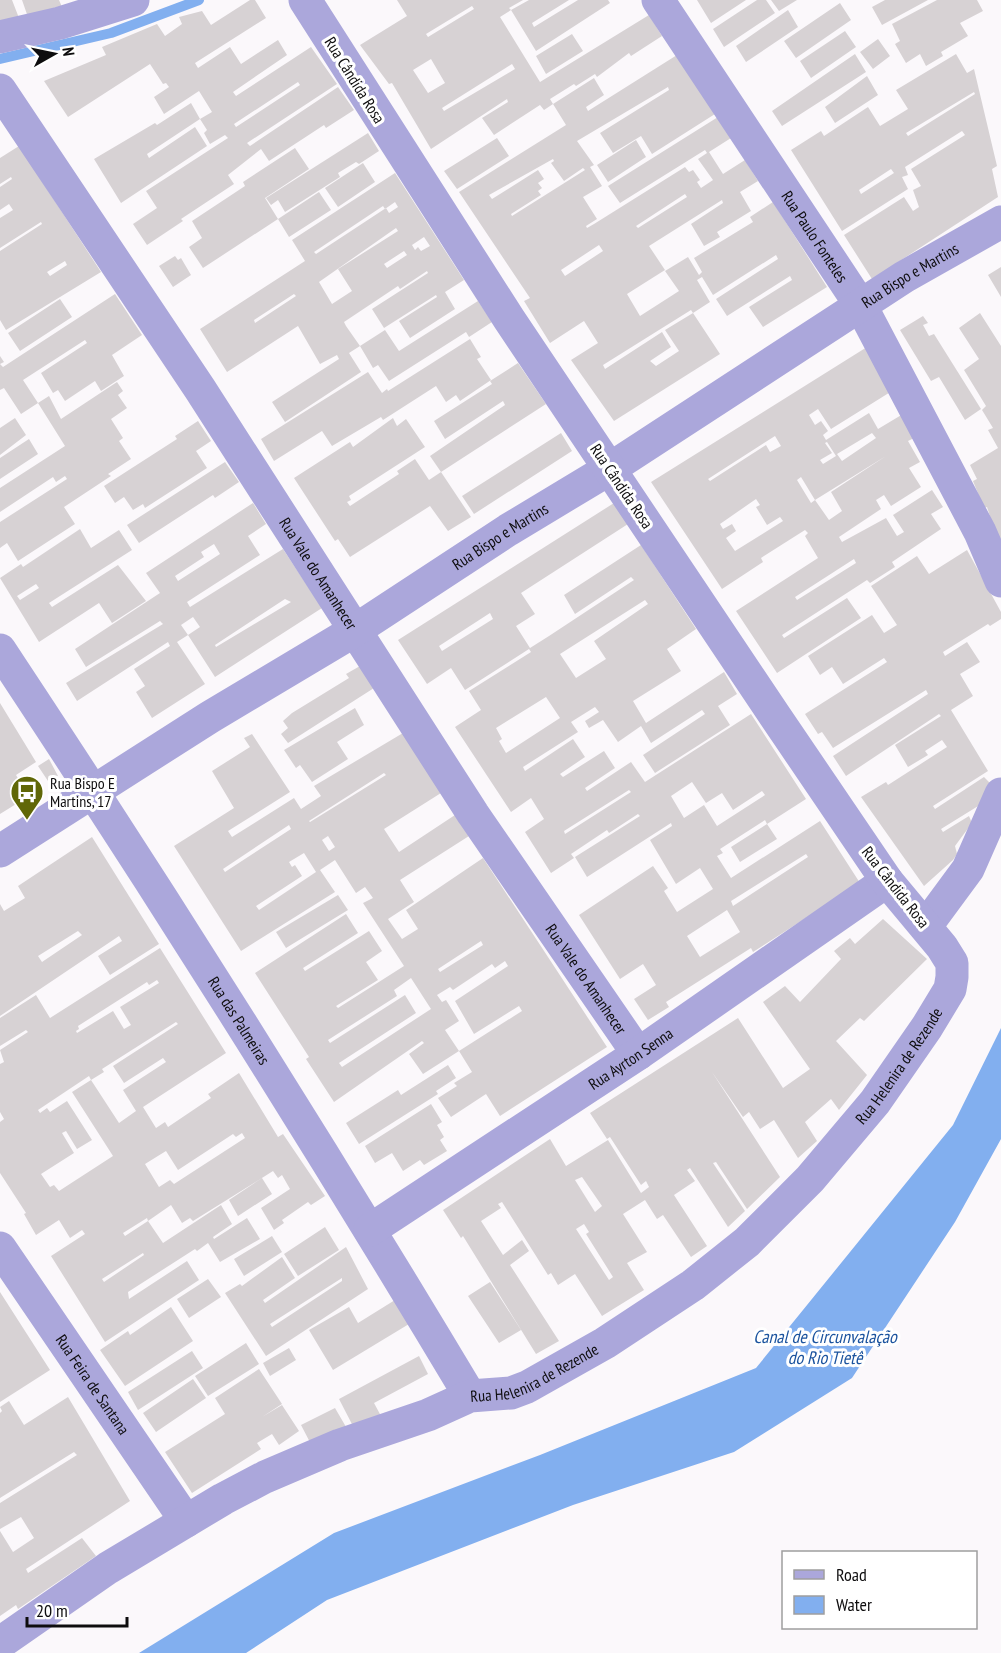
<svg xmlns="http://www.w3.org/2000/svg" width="1001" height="1653" viewBox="0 0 1001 1653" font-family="'PT Sans Narrow',sans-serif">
<rect width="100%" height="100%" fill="#fbf8fb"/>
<path fill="#82afef" d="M1001,1028v111l-46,83 -103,156 -118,74 -161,53 -246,95 -81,53h-107l195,-120 206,-78 216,-87 197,-243z"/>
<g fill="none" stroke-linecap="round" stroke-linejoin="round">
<path stroke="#82afef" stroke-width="10" d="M0,59l111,-26 88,-33"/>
</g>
<path fill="#d7d2d4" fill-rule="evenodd" d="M0,0h12l7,18 -19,7z
M22,0h37l3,7 -33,13z
M250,0h5l11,18 -71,45 3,5 32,-21 11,17 37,-24 9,15 -54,37 3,4 75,-49 26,37 -90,59 3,3 88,-59 16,23 -28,18 -2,-3 -55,36 -8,-12 -33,26 6,9 -53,35 2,2 -36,24 -14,-21 24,-16 -11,-17 82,-53 -3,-3 -15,9 -6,-11 3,-3 -7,-11 -53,35 2,4 46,-31 12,19 -86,57 -27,-44 61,-36 2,2 34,-22 9,16 12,-7 -13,-21 -35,23 -10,-17 15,-10 -3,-4 -3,1 -13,-20 -82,53 -24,-36 62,-26 -4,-8 55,-23 8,12 17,-12 -3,-7 23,-6 9,14zM298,82l2,3 -64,42 -2,-3z
M397,0h126l-14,8 2,2 18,-10h40l-37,23 2,4 44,-27h30l2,3 -74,48 -25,-41 -11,7 40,65 109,-67 13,21 -31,20 -2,-3 -32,24 -2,-3 -19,12 -2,-2 -24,15 3,5 -9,6 -4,-5 -46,30 -12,-17 26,-16 -1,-3 -76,50 -39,-66 -3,1 -29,-39 47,-29zM472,6l2,3 -46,28 -2,-3zM431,59l14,24 -17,10 -15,-23zM512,64l3,5 -71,42 -2,-3z
M697,0h49l-35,23z
M757,0h9l9,13 -51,34 -11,-18z
M771,0h26l-18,11z
M885,0h43l-46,25 -10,-18z
M937,0h40l6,11 -23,12 8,13 -27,16 2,4 -17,10 -6,-12 -14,9 -11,-19 5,-3 -8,-17z
M840,3l11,17 -55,38 -12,-17z
M788,10l10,17 -52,35 -10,-16z
M845,31l11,16 -45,31 -11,-17z
M572,34l11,17 -37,23 -10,-18z
M878,39l12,17 -17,13 -13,-17z
M855,54l11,18 -84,54 -10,-15z
M956,54l11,19 7,-4 23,97 -5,3 6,28 -126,82 -28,-44 60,-38 9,14 6,-4 -6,-17 8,-4 -10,-17 54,-34 -3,-4 -57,36 3,8 -6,2 6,12 -66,42 -51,-81 30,-19 3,5 44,-29 12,19 5,-3 23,-14 -12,-19zM974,92l1,2 -67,42 -2,-3zM891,169l3,4 -33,21 -2,-4z
M677,55l38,59 -63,40 -11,-18 -28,17 -13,-20 69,-43 -1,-3 -91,54 17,24 -4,2 12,19 -19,11 14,22 -11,7 1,2 7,-4 91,-57 4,5 4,-2 7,10 -3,2 4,6 12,-8 -15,-21 9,-6 -2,-3 -85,53 -12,-17 110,-69 13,21 -22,14 14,22 22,-14 13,21 -18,11 11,19 -34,21 3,5 -16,9 -13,-22 32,-21 -1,-3 -73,46 16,24 -38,24 13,22 39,-25 -14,-20 23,-14 11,18 3,-3 -8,-14 59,-36 -3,-5 23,-15 54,85 -64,40 -14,-20 43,-27 -2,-4 -63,40 -11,-17 62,-40 -2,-4 -63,40 -11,-18 -5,3 13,22 -17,11 -2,-3 -88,55 2,4 57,-37 9,15 -21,14 6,5 23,-15 -14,-21 28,-17 27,41 -106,67 -43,-61 27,-17 -14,-22 -34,22 -26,-42 6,-3 -71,-106 107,-67 -13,-21 41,-26 10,17 -18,12 2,4zM553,159l1,2 -3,2 13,18 19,-13 2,2 -73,46 -1,-2 30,-19 -3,-4 4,-3 -4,-5 6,-4 -6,-9 -46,29 -3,-4zM685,194l2,3 -49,31 -2,-2zM599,245l4,6 -38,25 -4,-6z
M867,76l11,19 -43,28 -10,-16z
M368,133l11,18 -20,13 -3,-2 -18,11 2,4 -55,35 -7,-12 -7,5 -5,-7z
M497,138l12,18 -52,33 -13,-18z
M636,140l10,17 -38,25 -11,-17z
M19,146l82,126 -95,58 -6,-10v-69l42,-27 -1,-2 -41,26v-30l13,-8 -4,-6 -9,6v-23l12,-8 -1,-2 -11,7v-26zM65,261l2,4 -17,11 -3,-4z
M295,148l14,21 -44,29 13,21 -75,49 -14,-21 13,-9 -10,-17 53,-35 -2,-4z
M363,163l12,19 -37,25 -13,-19z
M395,173l69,107 -19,12 10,17 -45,29 -11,-17 38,-24 -1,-2 -52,33 -12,-19 56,-36 -1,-2 -27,18 -2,-3 -54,36 2,4 14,20 25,-16 14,21 79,-50 14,21 -23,15 -3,-5 -77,49 -11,-16 -5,3 -13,-22 -11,7 12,19 -76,50 -13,-20 67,-43 -2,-4 -17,9 -22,-38 -71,46 -27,-43 105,-68 -13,-21zM395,202l3,5 -9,6 -3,-5 -70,46 -2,-2 69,-46 2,3zM396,228l2,3 -60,38 14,22 -20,13 -13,-22zM424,237l6,9 -9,5 -3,-4 -3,3 -3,-5zM404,251l3,4 -20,13 -3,-4zM294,294l2,2 -41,27 -1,-3z
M319,192l12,18 -42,27 -11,-18z
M175,256l3,4 3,-2 10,17 -18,12 -14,-21z
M1001,267v30l-13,-22z
M115,294l27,41 -30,20 12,21 -23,15 -6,-10 -30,20 -7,-11 -5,3 -12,-20 46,-30 -2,-3 -62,40 15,23 -17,11 -17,-26 -4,2v-34l4,6 -4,2 3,3z
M60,299l12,18 -52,34 -12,-18z
M980,313l21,33v204l-14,-43 -3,1 -11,-27 4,-2 -7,-14 28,-17 -10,-18 5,-2 -11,-18 4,-4 -22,-36 15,-11 -20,-31z
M923,316l5,7 -5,2 6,11 5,-2 47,75 -16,11 -26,-43 -8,4 -31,-51z
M470,339l11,18 -4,2 14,21 -31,21 -4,-6 -10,7 -10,-16 -53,34 -2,-3 -49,29 -10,-15 -48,30 -13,-22 107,-67 14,21 5,-4 1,2z
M867,347l25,44 -61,38 -13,-20 -9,6 6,10 6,-4 7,10 -5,4 3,5 43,-27 9,16 25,-15 11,24 -6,3 12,21 -11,6 12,19 -30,19 -7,-11 -8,5 5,9 -42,28 3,5 44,-24 11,18 7,-4 -11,-17 39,-25 11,17 -12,7 10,15 -49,33 3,5 -25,16 -3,-3 -85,55 2,3 63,-40 14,20 -84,55 -41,-62 82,-53 -13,-22 3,-3 -3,-3 -44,28 2,4 -41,27 -71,-107zM872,433l4,5 -34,23 -5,-7zM775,436l6,10 -11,6 -4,-7 -56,36 -2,-2zM827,442l9,14 -13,8 -3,-4 12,-7 -7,-10zM886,456l-55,36 11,19 -13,9 -14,-20 -4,3 -14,-23 4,-3 14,23zM756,499l4,6 -4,2 11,18 13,-8 3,4 -48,30 -9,-13 10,-7 -4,-7 -9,5 -3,-5zM854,559l2,4 -59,37 -2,-3z
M518,363l28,41 -105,68 -11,-16 75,-51 -2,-4 -58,38 -11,-18 58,-37 -2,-3z
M117,382l6,9 -5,4 9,13 -16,11 12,19 -4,3 12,18 -23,15 3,2 -47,31 11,17 -57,37 -11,-18 -7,5v-26l67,-43 -2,-3 -9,6 -3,-5 -53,35v-24l65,-42 -27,-43 11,-7 12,23z
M15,418l11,17 -26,20v-27z
M393,418l4,8 9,-7 19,28 -76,49 2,4 -4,2 3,4 49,-32 -2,-3 18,-12 14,21 12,-8 30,45 -23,14 -18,-25 -80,51 -12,-18 -3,2 -41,-63 56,-36 3,5z
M198,421l13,20 -15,10 11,17 -62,40 -2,-4 -10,6 -9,-13 -9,6 -11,-17 73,-47 -2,-3z
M561,433l11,18 -98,63 -12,-18z
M29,439l9,15 -38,25v-21z
M225,462l14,20 -24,16 -2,-3 -74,48 -12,-18z
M253,503l13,21 -18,12 12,19 -73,47 3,5 93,-58 39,59 -107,69 -27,-42 12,-8 -7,-10 -12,8 7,10 -11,7 28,42 -53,34 -16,-26 9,-6 -11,-17 36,-23 -2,-4 -91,59 -11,-18 97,-59 -3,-3 -74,46 -11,-18 85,-56 -14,-20zM214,544l6,10 -42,27 -3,-5 29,-19 -3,-5zM285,599l6,3 -75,45 -1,-2z
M614,503l14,21 -107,69 14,21 -19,12 14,22 19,-12 85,-56 -3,-3 -56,37 -11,-19 77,-50 55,84 -29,20 14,22 -48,30 13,22 78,-51 13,22 -19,12 12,19 -75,48 -12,-18 62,-41 -3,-4 -51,33 -10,-17 -23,16 -15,-22 -14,8 -4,-7 14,-9 -4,-5 -24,15 7,10 -55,35 2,4 48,-32 12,18 -25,17 3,3 41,-26 11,17 -30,20 2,3 44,-29 14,20 106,-68 55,85 -39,25 -2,-4 -45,29 3,4 -6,3 14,22 89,-57 40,62 -107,69 -2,-4 -85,54 3,5 -21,13 -14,-21 22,-14 -13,-21 -23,15 -41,-64 74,-49 15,22 -4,3 13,21 36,-23 -13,-21 -24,16 -26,-44 22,-14 -1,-3 -84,54 -12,-20 65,-41 -2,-2 -29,19 -2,-3 -36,24 3,4 -23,15 -26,-41 19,-13 -13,-21 -20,14 -56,-85 26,-17 -12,-19 62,-39 -2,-3 -64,41 -14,-22 -24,16 -29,-44zM645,600l3,4 -54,37 12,18 -30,19 -16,-24zM490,613l3,6 -51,32 -3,-5zM546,697l14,21 -54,35 -7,-12 3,-2 -6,-11zM692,782l14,21 16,-10 11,17 29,-19 3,4 -48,31 -13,-21 -20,13 -13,-22zM629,790l2,2 -66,42 -1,-3zM806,854l2,3 -75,49 -2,-5zM727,910l13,22 -40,25 -13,-21z
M80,529l11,19 28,-18 13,20 -83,53 3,4 66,-42 28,36 -34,22 -13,-20 -60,39 -39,-64 21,-14 2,3zM36,584l3,4 -19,12 -3,-4z
M967,550l34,62v7l-11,7 -2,-2 -45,28 2,4 22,-14 13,20 -20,12 13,22 -22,14 37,61 -55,35 2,3 49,-32 6,6 -7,20 -42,26 2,3 26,-16 3,7 -17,23 2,8 -4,6 -29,26 -63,-89 25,-15 2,3 59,-38 -5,-7 -17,11 3,4 -20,12 -13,-22 46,-29 -2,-2 -93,62 -13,-20 95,-62 -2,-4 -93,58 -11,-16 -4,2 -13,-20 82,-52 -3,-4 -41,26 -11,-17 -12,8 -12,-19 64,-41 12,18 13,-8 -26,-39 46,-30 12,18z
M360,666l14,22 -86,55 -7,-9 7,-6 -5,-7 9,-8 57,-35 -3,-4z
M0,703l36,59 -20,13 13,21 -29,18z
M355,708l9,17 -27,17 11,17 -36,23 -12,-17 -4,3 -12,-18z
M403,733l38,60 -57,36 15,23 56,-37 14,21 -69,44 14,22 -26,17 14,20 16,-10 -12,-19 77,-52 124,189 -107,69 -14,-22 -35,23 -13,-19 19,-12 -3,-3 18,-11 -13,-21 63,-40 -3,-5 -45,28 -19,-33 53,-35 -3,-5 -10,7 -3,-4 -39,26 -3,-3 -13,8 5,7 4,-2 13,21 -14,9 14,21 -36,23 -14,-20 15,-11 -2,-2 -88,61 -28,-43 3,-2 -54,-84 91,-59 12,19 -55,35 2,3 64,-40 13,20 -16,11 12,18 -42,26 2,2 66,-42 -41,-63 10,-5 -8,-11 -9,6 -21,-33 -15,10 15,22 -94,59 -67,-105 60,-38 -22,-37 38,-24 -6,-9 8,-4 38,58 -62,39 4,6 62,-39 7,11 20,-13 -7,-10zM384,773l2,2 -76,47 -1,-1zM289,825l2,4 -66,43 -2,-3zM328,836l7,11 -6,4 -7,-11zM304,853l12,19 -57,38 -3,-4 46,-30 -7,-11 -3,2 -3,-5zM481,941l2,4 -43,27 -2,-3zM411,978l20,31 -89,58 -3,-4 77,-50 -11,-18 -75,48 -2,-3 69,-44 -3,-6z
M49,759l9,17 -10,5 -10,-15z
M767,824l10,15 -37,23 -9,-15z
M92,837l67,107 -49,31 -12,-19 24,-15 -3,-5 -119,80v-112l4,7 21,-13 -7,-12zM78,931l4,4 -40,27 -4,-6z
M338,895l10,15 -62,38 -10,-16z
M883,919l44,40 -63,62 -4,-3 -24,23 31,34 -28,35 -8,-11 -26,23 12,19 -19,17 -24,-38 -14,9 -11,-17 -6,5 -31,-45 68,105 -33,32 -31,-47 -3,1 32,48 -17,16 -38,-59 -3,2 8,11 -21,14 33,51 -16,11 -28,-42 -6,4 -12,-19 -22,14 24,38 -20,11 17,27 -42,26 -27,-42 -17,11 -7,-12 -3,2 -46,-73 -4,2 3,4 -20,13 22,34 19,-15 7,11 -19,14 49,76 -23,13 -73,-118 -2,2 -18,-28 107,-71 16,27 42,-26 33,53 8,-6 -3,-6 -5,4 -31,-48 -3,2 -17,-26 148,-95 45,70 27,-19 -47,-67 22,-16 15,16 41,-43 -7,-8 16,-13 5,6zM582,1177l20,29 -7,6 -20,-32zM584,1224l5,8 -3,2 27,43 -4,3 -33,-51z
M160,948l66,105 -83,54 13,21 9,-6 3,5 43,-29 -3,-4 31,-21 39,64 5,-3 42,62 -14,9 -3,-3 -26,18 2,3 -10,7 -13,-22 29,-19 -8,-14 -4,3 -5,-7 -80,50 -3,-3 -8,5 -11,-18 -23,16 -1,-3 -24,15 2,3 23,-15 15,22 58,-38 11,19 -19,13 1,2 33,-21 13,21 -40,23 -12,-19 -11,8 -2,-2 -67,43 1,7 58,-38 12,19 -94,62 -54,-86 34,-22 -3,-4 -12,8 -11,-18 -23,15 -12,-21 2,-1 -26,-40v-51l4,-3 -4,-7v-48l4,-2 -4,-12 28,-18 -2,-2 -26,16v-28l36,-23 14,23zM157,980l2,3 -39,24 11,18 -7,4 -11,-18 -36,22 -1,-2 3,-2 -1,-3 69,-44 2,3zM176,1022l2,2 -65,42 11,17 39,-25 3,4 -43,28 13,21 -17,12 -28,-43 -19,12 41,64 -54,35 -5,-6 -4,2 -9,-13 33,-21 -12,-20 4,-2 11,18 15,-9 -25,-39 -17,11 -3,-4 -7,5 -2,-3 51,-34 2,4 13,-8 -2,-3zM242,1133l3,5 -71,46 -4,-4 -11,7 -14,-23 21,-13 12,19 55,-36 3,3zM143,1253l1,2 -40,27 -2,-3z
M448,1065l8,13 -20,13 2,3 -79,50 -13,-21 52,-33 3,5z
M431,1104l11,18 -5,3 7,12 -4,3 7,11 -23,14 -4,-5 -17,11 -11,-18 -17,10 -10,-17z
M262,1178l10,16 -34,22 -9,-16z
M325,1227l14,23 -41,26 -14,-22z
M272,1236l10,16 -38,24 -10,-17z
M346,1247l22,42 -102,67 -41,-63 15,-9 2,2 40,-29 13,21 -32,22 2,3zM342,1278v3l-70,46 -2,-3z
M208,1279l13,18 -32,21 -12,-19z
M490,1282l31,48 -22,13 -31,-47z
M0,1292l50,78 -50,32z
M395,1300l14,24 -76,46 -24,-40 40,-23 9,16z
M171,1307l22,34 -68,45 -25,-36 28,-19 2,4z
M246,1343l13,21 -51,32 -13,-20z
M289,1348l7,12 -26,16 -7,-13z
M192,1351l11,17 -65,42 -10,-18z
M419,1356l9,18 -54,29 7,13 -26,14 -16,-31z
M259,1369l23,35 -20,13 20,-12 17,26 -20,14 -7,-11 -15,9 4,6 -69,44 -27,-41 60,-38 -10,-16z
M193,1379l13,19 -50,34 -13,-19z
M68,1397l62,104 -104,68 2,4 54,-35 14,18 -78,53 -2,-4 -16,11v-85l13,21 21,-14 -13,-21 -21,12v-26l77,-48 -3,-3 -74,46v-85l2,-2 -2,-4 9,-6 15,24z
M335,1408l14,24 -35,18 -13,-25z"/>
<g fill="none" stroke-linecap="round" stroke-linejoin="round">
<g stroke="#aba7db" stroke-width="33">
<path id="s1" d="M658,0l203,306 119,226 21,49"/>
<path d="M0,37l60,-14 73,-23"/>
<path id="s2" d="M0,90l200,299 273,425 165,240"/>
<path id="s3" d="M0,650c162,245 319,494 470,746"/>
<path id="s4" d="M0,851l210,-134 144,-86 154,-101 103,-62 293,-191 97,-55"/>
<path d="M926,926l42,-57 33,-75"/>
<path id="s5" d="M370,1230l268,-176 249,-173"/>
<path id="s6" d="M0,1248l186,273"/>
<path id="s7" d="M0,1643l108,-75 115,-69 42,-22 75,-32 88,-30 42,-19 41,-3 16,-6 78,-44 88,-58 54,-43 63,-63 65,-77 52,-75 23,-38 2,-12v-14l-10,-16 -55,-66 -112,-165 -266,-397 -204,-319"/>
</g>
</g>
<defs>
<g id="bus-pin" transform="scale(1.725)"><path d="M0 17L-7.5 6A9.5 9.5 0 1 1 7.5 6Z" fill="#606707" stroke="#fff"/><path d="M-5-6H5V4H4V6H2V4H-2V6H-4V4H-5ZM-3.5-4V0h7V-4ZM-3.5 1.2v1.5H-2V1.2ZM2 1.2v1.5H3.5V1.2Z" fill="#fff"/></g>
</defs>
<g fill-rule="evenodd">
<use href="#bus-pin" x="27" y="792"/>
</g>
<g text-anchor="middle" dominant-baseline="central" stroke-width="6" stroke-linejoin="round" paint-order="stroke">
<g font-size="16" fill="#0e0d0e" stroke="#fff">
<text transform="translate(355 80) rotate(58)">Rua Cândida Rosa</text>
<text stroke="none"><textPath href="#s1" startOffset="284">Rua Paulo Fonteles</textPath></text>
<text stroke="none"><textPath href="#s4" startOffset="1077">Rua Bispo e Martins</textPath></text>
<text transform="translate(622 486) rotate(56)">Rua Cândida Rosa</text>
<text stroke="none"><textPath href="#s4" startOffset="591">Rua Bispo e Martins</textPath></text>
<text stroke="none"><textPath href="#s2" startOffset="579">Rua Vale do Amanhecer</textPath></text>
<text transform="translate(896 887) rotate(52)">Rua Cândida Rosa</text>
<text stroke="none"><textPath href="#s2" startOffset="1065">Rua Vale do Amanhecer</textPath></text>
<text stroke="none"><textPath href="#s3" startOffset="441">Rua das Palmeiras</textPath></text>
<text stroke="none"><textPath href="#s5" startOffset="312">Rua Ayrton Senna</textPath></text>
<text stroke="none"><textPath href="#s7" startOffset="1089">Rua Helenira de Rezende</textPath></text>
<text stroke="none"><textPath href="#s7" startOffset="603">Rua Helenira de Rezende</textPath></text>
<text stroke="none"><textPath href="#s6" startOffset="165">Rua Feira de Santana</textPath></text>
</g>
<g font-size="16" fill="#0e0d0e" stroke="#fff" text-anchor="start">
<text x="50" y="783">Rua Bispo E<tspan x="50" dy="18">Martins, 17</tspan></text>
</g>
<g font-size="18" font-style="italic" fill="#1b539e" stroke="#fff">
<text x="825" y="1336">Canal de Circunvalação<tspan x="825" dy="21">do Rio Tietê</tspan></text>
</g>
</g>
<rect x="782" y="1551" width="195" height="78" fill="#ffffff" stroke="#9f9e9f" stroke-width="1.5"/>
<rect x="794" y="1570" width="30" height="9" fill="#aba7db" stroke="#9f9e9f" stroke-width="1.5"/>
<text x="836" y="1581" font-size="18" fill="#0e0d0e">Road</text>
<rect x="794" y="1596" width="30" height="18" fill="#82afef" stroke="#9f9e9f" stroke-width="1.5"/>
<text x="836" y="1611" font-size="18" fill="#0e0d0e">Water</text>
<g transform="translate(54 54) rotate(81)" stroke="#ffffff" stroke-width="4.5" paint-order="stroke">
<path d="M0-4.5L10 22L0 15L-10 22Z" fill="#0e0d0e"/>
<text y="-9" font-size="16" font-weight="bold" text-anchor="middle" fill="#0e0d0e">N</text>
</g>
<path d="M27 1617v9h100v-9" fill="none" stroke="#0e0d0e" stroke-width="3"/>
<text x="36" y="1617" font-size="18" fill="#0e0d0e" stroke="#ffffff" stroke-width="4.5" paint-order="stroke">20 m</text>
</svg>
